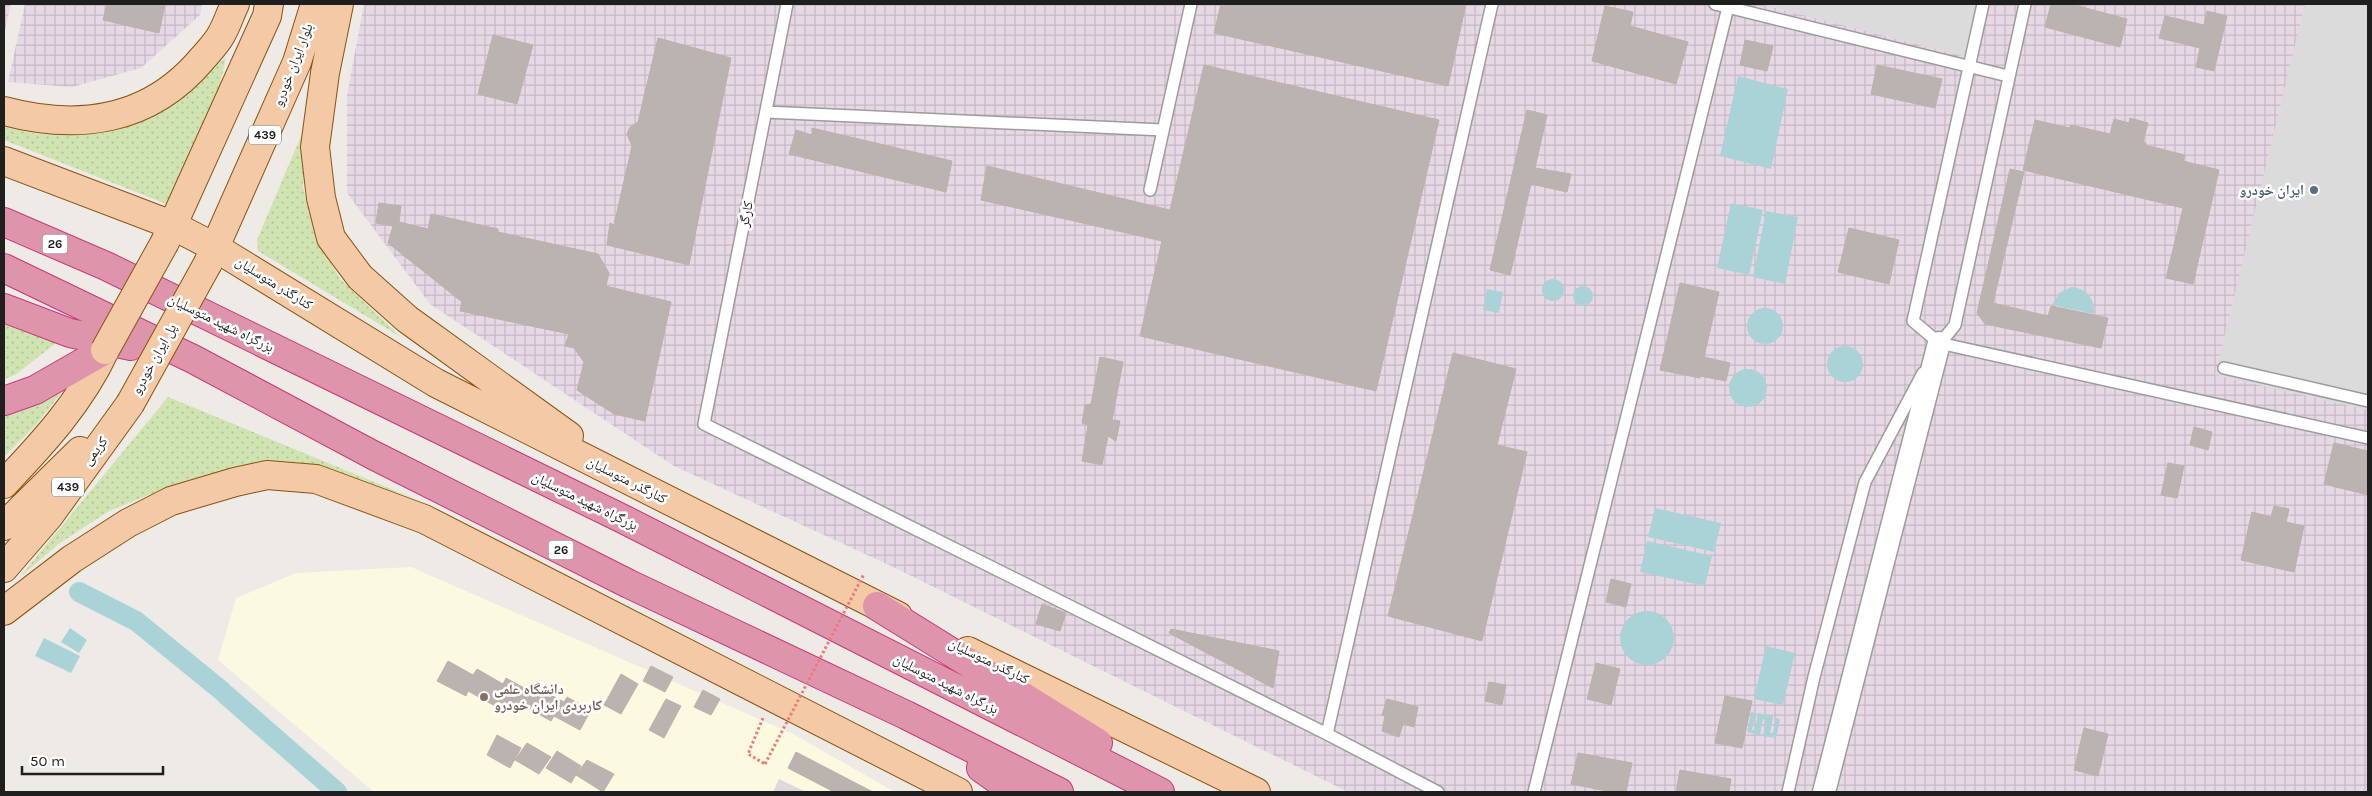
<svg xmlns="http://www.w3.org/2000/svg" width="2372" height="796" viewBox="0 0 2372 796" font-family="Karla,'Noto Naskh Arabic',sans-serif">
<defs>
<pattern id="industrial-grid" width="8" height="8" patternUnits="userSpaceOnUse" patternTransform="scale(1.25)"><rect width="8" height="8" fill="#e7d8e6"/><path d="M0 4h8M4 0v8" fill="none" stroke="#c6b9c5"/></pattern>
<pattern id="grass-dots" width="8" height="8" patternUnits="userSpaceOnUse" patternTransform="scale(1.25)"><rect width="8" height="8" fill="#d0e4b1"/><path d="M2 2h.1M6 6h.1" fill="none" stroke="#b2c398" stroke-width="1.8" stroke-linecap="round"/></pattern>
</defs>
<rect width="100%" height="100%" fill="#eeeae6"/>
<path fill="url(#industrial-grid)" d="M4,4h7l-6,26h-1z
M25,4h177l-2,11 -59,53 -69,19 -64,-5z
M364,4h2004v788h-1020l-459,-227 -215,-99 -244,-162 -83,-111v-98z"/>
<path fill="#fcf9e1" d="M411,567l380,166 104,59h-521l-156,-132 18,-62 60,-25z"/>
<path fill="url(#grass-dots)" d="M226,58l-9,39 -48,108 -165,-65v-13l34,7 26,1 29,-3 104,-55z
M312,110l-7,38 -2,39 11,44 26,48 61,58 -143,-86 -1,-11z
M4,319l56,21 -45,35 -11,4z
M71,380l-35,45 -32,32v-48z
M168,397l245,101 -79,-26 -168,16 -57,23 -49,32 -41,35z"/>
<path fill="#dbdbdb" d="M1760,4h227l-13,55z
M2305,4h63v406l-153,-35z
M779,779l27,13h-33z"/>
<path fill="#aad3d8" d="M1738,76l50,13 -17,80 -51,-13z
M1731,203l32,7 -14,65 -32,-7z
M1766,211l32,6 -13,67 -32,-7z
M1542 290a11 11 0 1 1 22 0a11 11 0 1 1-22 0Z
M1573 296a10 10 0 1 1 20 0a10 10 0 1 1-20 0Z
M2071,287c16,1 24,12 23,27l-42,-9 7,-12z
M1487,289l16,3 -4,21 -16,-3z
M1747 326a18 18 0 1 1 36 0a18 18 0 1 1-36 0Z
M1827 364a18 18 0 1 1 36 0a18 18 0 1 1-36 0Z
M1729 388a19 19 0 1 1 38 0a19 19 0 1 1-38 0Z
M1655,508l66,15 -7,29 -66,-15z
M1647,541l65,15 -7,30 -65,-14z
M1620 638a27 27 0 1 1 54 0a27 27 0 1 1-54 0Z
M70,628l17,12 -8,13 -18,-11z
M44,638l36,18 -9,17 -36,-17z
M1766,646l29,7 -12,52 -29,-6z
M1751,712l5,1 -4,17h3l3,-17 15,3 -3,17h3l3,-15 4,1 -4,19 -13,-2 3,-16 -3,-1 -3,16 -13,-3z"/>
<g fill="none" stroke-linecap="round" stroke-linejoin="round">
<path stroke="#aad3d8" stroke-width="20" d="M79,592l57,29 86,70
M225,694l112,98"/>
</g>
<path fill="#bbb3af" stroke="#bfb0a9" d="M107,4h58l-6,29 -56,-13z
M1221,4h245l-18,82 -234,-53z
M2051,4h20l56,15 -7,28 -75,-20z
M1605,6l28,6 -3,14 58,16 -12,42 -84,-23z
M2207,11l20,5 -13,55 -18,-4 4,-19 -41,-10 6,-22 39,9z
M493,35l40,10 -16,59 -39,-10z
M658,38l73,20 -42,207 -82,-20 3,-22 4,2 18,-79 -5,-12 3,-7 8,-5z
M1745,40l28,6 -6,25 -27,-6z
M1204,65l235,55 -63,271 -236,-55 22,-95 -181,-41 6,-34 183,44z
M1877,65l65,14 -7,29 -64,-14z
M1527,110l20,5 -12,53 36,6 -4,18 -36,-8 -21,91 -20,-5z
M2130,118l18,5 -5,19 3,1 -1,2 40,10 -2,6 36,9 -26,114 -27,-6 17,-70 -160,-38 12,-50 34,8 2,-3 39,9 4,-15 15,4z
M812,128l140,33 -6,31 -157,-38 7,-24 16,5z
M2010,169l14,3 -31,131 55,13 3,-10 57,12 -7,30 -116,-24 -8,-11z
M379,203l22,3 -2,16 29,7 3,-15 67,15v3l100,22 11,19 -3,13 65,16 -26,119 -31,-7 -37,-24 7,-28 -10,-14 -9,-2 4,-12 -109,-23 2,-9 -74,-59 5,-17 -17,-3z
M1849,228l50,12 -10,44 -51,-12z
M1680,283l39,9 -15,65 26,6 -4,18 -26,-5v2l-40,-8z
M1453,353l63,16 -19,76 30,7 -45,189 -94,-25z
M1100,357l23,5 -11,58 8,1 -4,20 -8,-5 -6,29 -20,-4 6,-36 -6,-2 3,-18 6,-1z
M2194,427l18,5 -4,18 -18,-5z
M2334,443l34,8v44l-44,-11z
M2168,463l16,3 -7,32 -16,-3z
M2274,506l15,3 -3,13 18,4 -10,46 -53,-12 11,-48 19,5z
M1611,579l20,5 -5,23 -20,-5z
M1042,604l24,9 -6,18 -24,-7z
M1171,629l108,22 -6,37 -104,-55z
M448,661l25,14 4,-6 26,15 3,-6 27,15 3,-6 28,15 3,-5 24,13 -11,20 -26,-14 -3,5 -27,-15 -4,7 -22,-12 -3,5 -27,-15 -2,5 -29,-15z
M1596,663l24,6 -9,36 -24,-6z
M651,666l22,11 -8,15 -22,-11z
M621,674l17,10 -17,30 -17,-9z
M1489,682l17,3 -4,20 -17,-4z
M703,690l17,9 -9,16 -17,-8z
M1725,696l27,5 -10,47 -27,-5z
M666,699l15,7 -17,32 -15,-8z
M1387,699l31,8 -4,20 -11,-3 -4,13 -17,-6 3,-15 -3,-1z
M2084,728l24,6 -10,42 -24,-6z
M497,735l24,13 -11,20 -23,-13z
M527,743l24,14 -12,17 -24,-14z
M557,751l24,15 -10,17 -25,-15z
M796,752l77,40h-39l-46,-24z
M1578,753l54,10 -6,29h-14l-41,-8z
M587,760l27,14 -11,18 -27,-17z
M1680,770l51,9 -2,13h-53z"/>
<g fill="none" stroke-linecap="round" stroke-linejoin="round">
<g stroke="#9c9c9c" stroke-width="14">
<path id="lane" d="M787,4l-83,420 623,310 111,58
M1715,4l293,72
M1983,4l-70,317 26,22 429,95
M766,112l397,18
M1150,190l41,-186
M1938,346l17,-21 70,-321
M2224,368l144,33
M1327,734l165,-730
M1534,792l194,-785
M1788,792l26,-115 51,-195 58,-109"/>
</g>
<g stroke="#9c9c9c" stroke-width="25">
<path id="street" d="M1824,792l115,-449"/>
</g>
<g stroke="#8a530f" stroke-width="30">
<path id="primary" d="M339,4l-14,69 -10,74 6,51 10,40 29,39 47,42 162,117
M4,111c75,20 146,10 198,-52 6,-7 14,-15 19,-24 6,-10 9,-21 14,-31
M4,161l168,64 44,23 220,135 462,233
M165,242l102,-226 2,-12
M208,263l89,-201 18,-58
M4,484c39,-41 77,-82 101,-134
M4,526l76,-75
M4,568l45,-52 81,-112
M4,611l68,-52 56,-36 43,-22 64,-19 32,-7 49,4 108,40 534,273
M968,651l288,141"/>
</g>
<g stroke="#c9367a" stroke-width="30">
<path id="highway" d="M4,222l102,44 517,253 537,273
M4,268l189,91 180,96 256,129 277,131 153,77
M4,308l66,25 61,13
M4,401l31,-11 70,-40
M877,606l221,137
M981,768l34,24"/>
</g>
<path stroke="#ec797b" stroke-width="3" stroke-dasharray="2.5 2.5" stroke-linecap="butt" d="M763,718l-15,36 17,10"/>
<use href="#lane" stroke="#fff" stroke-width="11"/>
<use href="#street" stroke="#fff" stroke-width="22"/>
<use href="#primary" stroke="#f3c9a6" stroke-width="28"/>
<use href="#highway" stroke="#de95ab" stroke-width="28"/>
<g stroke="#8a530f" stroke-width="30" stroke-linecap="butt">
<path id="primary-bridge" d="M105,350l60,-108
M130,404l78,-141"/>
</g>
<path stroke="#ec797b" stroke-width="3" stroke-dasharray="2.5 2.5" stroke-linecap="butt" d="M765,764l99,-190"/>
<use href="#primary-bridge" stroke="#f3c9a6" stroke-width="28"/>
</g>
<circle fill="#5c6f8a" stroke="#fff" stroke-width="2" cx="2314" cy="190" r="5"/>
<circle fill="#8d6e63" stroke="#fff" stroke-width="2" cx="484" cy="697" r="5"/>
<g text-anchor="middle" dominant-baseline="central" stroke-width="5" stroke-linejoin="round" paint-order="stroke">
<g fill="#fff" stroke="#626262" stroke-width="1">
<rect x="249" y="125.5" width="32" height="19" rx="4"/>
<rect x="42.5" y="234.5" width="25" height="19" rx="4"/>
<rect x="52" y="477.5" width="32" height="19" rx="4"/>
<rect x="548.5" y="540.5" width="25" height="19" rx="4"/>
</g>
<g font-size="12" font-weight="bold" fill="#1f1f1f">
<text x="265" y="135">439</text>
<text x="55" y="244">26</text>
<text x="68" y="487">439</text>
<text x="561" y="550">26</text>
</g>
<g font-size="14" fill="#1f1f1f" stroke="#fff">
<text transform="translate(293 65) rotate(-69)">بلوار ایران خودرو</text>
<text transform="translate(746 214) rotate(-79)">کارگر</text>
<text transform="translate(274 283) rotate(32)">کنارگذر متوسلیان</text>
<text transform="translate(221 323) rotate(26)">بزرگراه شهید متوسلیان</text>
<text transform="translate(154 359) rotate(-61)">پل ایران‌ خودرو</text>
<text transform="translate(95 451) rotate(-53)">کریمی</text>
<text transform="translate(627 480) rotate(27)">کنارگذر متوسلیان</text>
<text transform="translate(585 501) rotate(26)">بزرگراه شهید متوسلیان</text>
<text transform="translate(989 661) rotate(26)">کنارگذر متوسلیان</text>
<text transform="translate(946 684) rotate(27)">بزرگراه شهید متوسلیان</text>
</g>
<g font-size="14" font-weight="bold" fill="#4e5e75" stroke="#fff" text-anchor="end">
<text x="2304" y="190">ایران خودرو</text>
</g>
<g font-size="14" font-weight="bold" fill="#785e54" stroke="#fff" text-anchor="start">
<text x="494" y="689">دانشگاه علمی<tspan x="494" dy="16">کاربردی ایران خودرو</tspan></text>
</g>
</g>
<rect width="2372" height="796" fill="none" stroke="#1f1f1f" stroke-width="10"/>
<path d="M22 766v8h141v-8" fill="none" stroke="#1f1f1f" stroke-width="2.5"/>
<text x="30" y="766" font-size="15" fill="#1f1f1f" stroke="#ffffff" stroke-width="4" paint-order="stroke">50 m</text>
</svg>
